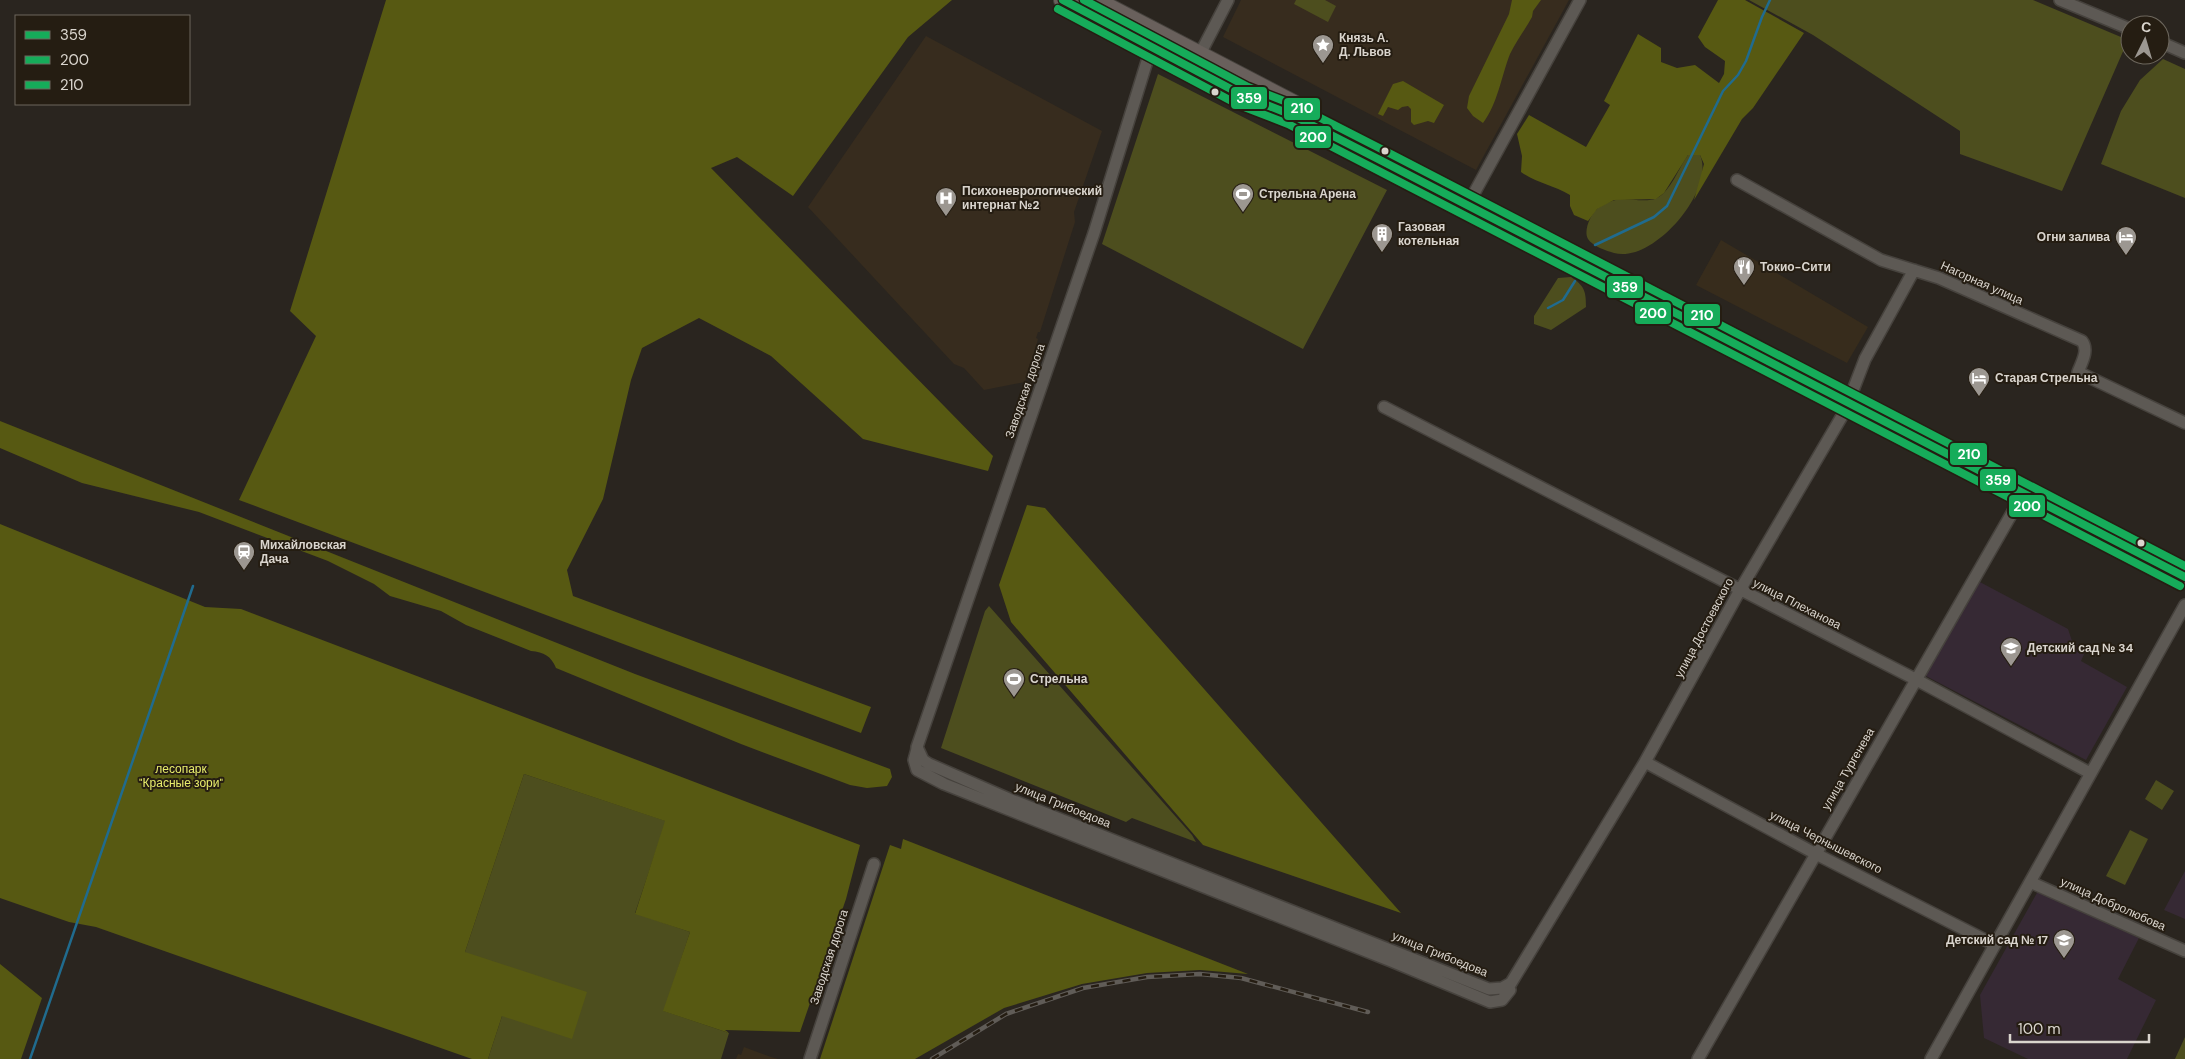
<svg xmlns="http://www.w3.org/2000/svg" width="2185" height="1059" viewBox="0 0 2185 1059" font-family="'DM Sans',sans-serif">
<rect width="100%" height="100%" fill="#2a251f"/>
<path fill="#372c1c" d="M1721,240l147,87 -21,36 -151,-78z
M744,1047l27,10 7,2h-42l2,-5 3,1z"/>
<path fill="#362934" d="M1978,581l90,48 4,12 13,11 -4,9 46,26 -41,73 -160,-84 14,-29z
M2185,871v48l-21,-9z
M2038,891l101,47 -21,41 38,21 -29,59h-99l-44,-21 -4,-43z"/>
<path fill="#372c1e" d="M1241,0h328l-93,170 -253,-133z
M926,36l176,95 -28,81 1,10 -35,110h-2l-2,6 2,1 -13,43 -41,8 -20,-22 -10,-4 -146,-157z"/>
<path fill="#4d4e1e" d="M1296,0h29l11,6 -8,16 -34,-18z
M1749,0h284l95,40 -66,151 -102,-37v-23l-147,-96z
M2163,59l22,10v129l-84,-34 20,-53 19,-31z
M1158,74l229,116 -84,159 -201,-105z
M1688,155h12c16,35 -47,109 -86,98 -7,-2 -22,-7 -26,-14 -5,-8 3,-26 10,-31 4,-3 9,-5 14,-7 13,-5 32,3 45,-3 14,-7 22,-31 31,-43z
M1571,277c14,9 15,15 15,30l-35,23 -17,-6v-8l24,-38z
M989,606l203,229 4,7 -64,-24 -6,4 -185,-74 44,-137z
M524,774l142,47 -31,92 55,19 -26,79 65,22 -8,26h-233l14,-43 -37,-64z
M2156,780l18,11 -12,19 -17,-11z
M2130,830l18,9 -23,46 -19,-9z
M2185,1037v22h-10z"/>
<path fill="#575912" d="M386,0h566l-44,37 -115,159 -56,-39 -26,11 282,288 -5,15 -125,-32 -92,-83 -72,-38 -57,30 -11,32 -28,119 -36,71 6,26 298,111 -10,26 -622,-233 77,-164 -26,-25z
M1512,0h29l-8,11 -1,6c-7,13 -16,24 -22,37 -9,23 -12,49 -27,69l-10,-7 -6,-8 2,-12 40,-82z
M1718,0h27l59,33 -51,75 -11,11 -48,81 10,-36 -4,-9h-12l-24,38 -8,6 -42,1 -17,9 -9,12 -14,-6 -4,-9v-11c-17,-10 -33,-12 -49,-23l1,-16 -5,-22 12,-19 57,32 24,-42 -6,-4 34,-67 23,14v14l16,6 18,-3 24,18 5,-9 1,-13 -20,-14 -7,-10z
M1403,81l41,24 -10,18 -6,-2 -14,4 -3,-3v-13l-3,-3 -6,1 -4,3 -10,-3 -5,9 -5,-2 15,-30z
M0,421l635,253 255,95 2,8 -5,9 -20,2 -17,-3 -109,-41 -185,-76c-5,-12 -12,-16 -25,-17l-65,-26 -25,-14 -51,-15 -16,-12 -46,-23 -129,-49 -117,-29 -82,-35z
M1027,505l18,3 356,405 -198,-68 -192,-223 -12,-37z
M0,524l205,83 36,2 619,236 -14,54 -46,133 -75,-2 4,3 -66,-22 27,-79 -55,-18 30,-93 -141,-47 -59,178 122,40 -15,47 -70,-23 -14,43h-16l-376,-132 -27,-5 -69,-24z
M903,839l345,135 -48,-4 -53,3 -65,11 -78,24 -89,51h-95l70,-214 11,4z
M0,964l42,34 -21,61h-21z"/>
<g fill="none" stroke-linecap="round" stroke-linejoin="round">
<path stroke="#206b8e" stroke-width="2.5" d="M1595,245l59,-28 13,-11 56,-115 15,-16 8,-14 16,-44 8,-17
M1548,308l15,-8 12,-19
M30,1059l163,-473"/>
<g stroke="#46423d" stroke-width="14">
<path id="minor" d="M2060,0l70,29
M2160,42l25,11
M1199,56l29,-56
M1737,180l144,80 58,18 143,63c7,9 0,21 -4,31l107,51
M1472,197l108,-197
M1384,407l531,272 175,94
M917,747l6,13 6,4 80,35 480,190 13,-1 9,-5
M917,749l-3,11 3,10 27,14 447,177 99,41 12,-2 8,-10
M916,756l1,-9 177,-514 54,-175 8,-15
M1645,762l171,92 179,91
M2030,882l155,69
M1505,993l140,-231 95,-172 105,-179 20,-52 49,-89
M810,1059l64,-195
M1698,1059l325,-565
M1931,1059l254,-454"/>
</g>
<g stroke="#46423d" stroke-width="20">
<path id="primary" d="M1063,0l181,96 48,19 90,46 803,416
M1094,0l215,112"/>
</g>
<use href="#minor" stroke="#5d5954" stroke-width="11"/>
<use href="#primary" stroke="#69605c" stroke-width="18"/>
<g stroke="#605c57" stroke-width="4.5">
<path id="rail" d="M932,1059l74,-45 77,-26 64,-11 53,-3 41,4 127,34"/>
</g>
<use href="#rail" stroke="#251d12" stroke-width="2.5" stroke-dasharray="8" stroke-linecap="butt"/>
<g stroke="#251d12" stroke-width="11">
<path id="bus-1" d="M1063,0l181,96 48,19 90,46 803,416"/>
</g>
<g stroke="#251d12" stroke-width="11">
<path id="bus-2" d="M1058,9l181,96 49,19 89,46 803,416"/>
</g>
<g stroke="#251d12" stroke-width="11">
<path id="bus-3" d="M1084,0l164,87 49,19 90,46 798,414"/>
</g>
<use href="#bus-1" stroke="#16ac5a" stroke-width="8"/>
<use href="#bus-2" stroke="#16ac5a" stroke-width="8"/>
<use href="#bus-3" stroke="#16ac5a" stroke-width="8"/>
</g>
<defs>
<g id="sight-pin" transform="scale(1.125)"><path d="M0 17L-7.5 6A9.5 9.5 0 1 1 7.5 6Z" fill="#9c9791" stroke="#251d12"/><path d="M0-6L1.8-2.2L6-1.7L2.9 1.2L3.7 5.4L0 3.3L-3.7 5.4L-2.9 1.2L-6-1.7L-1.8-2.2Z" fill="#fff"/></g>
<g id="stadium-pin" transform="scale(1.125)"><path d="M0 17L-7.5 6A9.5 9.5 0 1 1 7.5 6Z" fill="#9c9791" stroke="#251d12"/><path d="M0-5a6.5 5 0 1 0 0 10a6.5 5 0 1 0 0-10ZM-3.5-1.8h7v3.6h-7Z" fill="#fff"/></g>
<g id="hospital-pin" transform="scale(1.125)"><path d="M0 17L-7.5 6A9.5 9.5 0 1 1 7.5 6Z" fill="#9c9791" stroke="#251d12"/><path d="M-5-5h3v3.5h4V-5h3V5h-3V1.5h-4V5h-3Z" fill="#fff"/></g>
<g id="building-pin" transform="scale(1.125)"><path d="M0 17L-7.5 6A9.5 9.5 0 1 1 7.5 6Z" fill="#9c9791" stroke="#251d12"/><path d="M-4-6H4V6H1V3H-1V6H-4ZM-2.5-4.3h1.7v1.8h-1.7ZM.8-4.3h1.7v1.8H.8ZM-2.5-1h1.7V.8h-1.7ZM.8-1h1.7V.8H.8Z" fill="#fff"/></g>
<g id="hotel-pin" transform="scale(1.125)"><path d="M0 17L-7.5 6A9.5 9.5 0 1 1 7.5 6Z" fill="#9c9791" stroke="#251d12"/><path d="M-6-4.5h1.5V1H6V5H4.5V3h-9V5H-6ZM-4 0a1.8 1.8 0 1 1 3.6 0ZM.5 0V-2.5h3Q6-2.5 6 0Z" fill="#fff"/></g>
<g id="restaurant-pin" transform="scale(1.125)"><path d="M0 17L-7.5 6A9.5 9.5 0 1 1 7.5 6Z" fill="#9c9791" stroke="#251d12"/><path d="M-5-6h1v4h1v-4h1v4h1v-4h1v5L-1.5 .5V6h-2V.5L-5-1ZM5-6V6H3V1.5H1.5Q1.5-4 5-6Z" fill="#fff"/></g>
<g id="station-pin" transform="scale(1.125)"><path d="M0 17L-7.5 6A9.5 9.5 0 1 1 7.5 6Z" fill="#9c9791" stroke="#251d12"/><path d="M-3-6H3Q5-6 5-4V2Q5 4 3 4L4.5 6H3L1.5 4h-3L-3 6H-4.5L-3 4Q-5 4-5 2V-4Q-5-6-3-6ZM-3.5-4v3h7v-3ZM-3.5 1v1.5H-2V1ZM2 1v1.5H3.5V1Z" fill="#fff"/></g>
<g id="school-pin" transform="scale(1.125)"><path d="M0 17L-7.5 6A9.5 9.5 0 1 1 7.5 6Z" fill="#9c9791" stroke="#251d12"/><path d="M0-5L7-2L0 1L-7-2ZM-4 1L0 2.5L4 1V4Q0 6-4 4Z" fill="#fff"/></g>
</defs>
<g fill-rule="evenodd">
<use href="#sight-pin" x="1323" y="45"/>
<use href="#stadium-pin" x="1243" y="194"/>
<use href="#hospital-pin" x="946" y="198"/>
<use href="#building-pin" x="1382" y="234"/>
<use href="#hotel-pin" x="2126" y="237"/>
<use href="#restaurant-pin" x="1744" y="267"/>
<use href="#hotel-pin" x="1979" y="378"/>
<use href="#station-pin" x="244" y="552"/>
<use href="#school-pin" x="2011" y="648"/>
<use href="#stadium-pin" x="1014" y="679"/>
<use href="#school-pin" x="2064" y="940"/>
</g>
<g fill="#dad5ce" stroke="#251d12" stroke-width="2">
<circle cx="1215" cy="92" r="4.5"/>
<circle cx="1385" cy="151" r="4.5"/>
<circle cx="2141" cy="543" r="4.5"/>
</g>
<g text-anchor="middle" dominant-baseline="central" stroke-width="4" stroke-linejoin="round" paint-order="stroke">
<g font-size="12" font-weight="bold" fill="#dad5ce" stroke="#251d12" text-anchor="start">
<text x="1339" y="38">Князь А.<tspan x="1339" dy="14">Д. Львов</tspan></text>
<text x="962" y="191">Психоневрологический<tspan x="962" dy="14">интернат №2</tspan></text>
<text x="1259" y="194">Стрельна Арена</text>
<text x="1398" y="227">Газовая<tspan x="1398" dy="14">котельная</tspan></text>
<text x="2110" y="237" text-anchor="end">Огни залива</text>
<text x="1760" y="267">Токио-Сити</text>
<text x="1995" y="378">Старая Стрельна</text>
<text x="260" y="545">Михайловская<tspan x="260" dy="14">Дача</tspan></text>
<text x="2027" y="648">Детский сад № 34</text>
<text x="1030" y="679">Стрельна</text>
<text x="2048" y="940" text-anchor="end">Детский сад № 17</text>
</g>
<g font-size="12" fill="#dad5ce" stroke="#251d12">
<text transform="translate(1982 283) rotate(24)">Нагорная улица</text>
<text transform="translate(1025 391) rotate(-71)">Заводская дорога</text>
<text transform="translate(1797 604) rotate(27)">улица Плеханова</text>
<text transform="translate(1704 628) rotate(-62)">улица Достоевского</text>
<text transform="translate(1848 769) rotate(-60)">улица Тургенева</text>
<text transform="translate(1063 805) rotate(22)">улица Грибоедова</text>
<text transform="translate(1826 842) rotate(27)">улица Чернышевского</text>
<text transform="translate(2113 904) rotate(24)">улица Добролюбова</text>
<text transform="translate(1440 954) rotate(22)">улица Грибоедова</text>
<text transform="translate(829 957) rotate(-72)">Заводская дорога</text>
</g>
<g font-size="12" fill="#e8ed6c" stroke="#251d12">
<text x="181" y="769">лесопарк<tspan x="181" dy="14">"Красные зори"</tspan></text>
</g>
</g>
<g stroke="#251d12" stroke-width="2">
<rect x="1230" y="86" width="38" height="24" rx="5" fill="#16ac5a"/>
<rect x="1283" y="97" width="38" height="24" rx="5" fill="#16ac5a"/>
<rect x="1294" y="125" width="38" height="24" rx="5" fill="#16ac5a"/>
<rect x="1606" y="275" width="38" height="24" rx="5" fill="#16ac5a"/>
<rect x="1634" y="301" width="38" height="24" rx="5" fill="#16ac5a"/>
<rect x="1683" y="303" width="38" height="24" rx="5" fill="#16ac5a"/>
<rect x="1949" y="442" width="39" height="24" rx="5" fill="#16ac5a"/>
<rect x="1979" y="468" width="38" height="24" rx="5" fill="#16ac5a"/>
<rect x="2008" y="494" width="38" height="24" rx="5" fill="#16ac5a"/>
</g>
<g font-size="14" text-anchor="middle" font-weight="bold" fill="#fff">
<text x="1249" y="103">359</text>
<text x="1302" y="113">210</text>
<text x="1313" y="142">200</text>
<text x="1625" y="292">359</text>
<text x="1653" y="318">200</text>
<text x="1702" y="320">210</text>
<text x="1969" y="459">210</text>
<text x="1998" y="485">359</text>
<text x="2027" y="511">200</text>
</g>
<rect x="15" y="15" width="175" height="90" fill="#251d12" stroke="#6d675d"/>
<rect x="25" y="31" width="25" height="8" fill="#16ac5a" stroke="#6d675d"/>
<text x="60" y="40" font-size="15" fill="#dad5ce">359</text>
<rect x="25" y="56" width="25" height="8" fill="#16ac5a" stroke="#6d675d"/>
<text x="60" y="65" font-size="15" fill="#dad5ce">200</text>
<rect x="25" y="81" width="25" height="8" fill="#16ac5a" stroke="#6d675d"/>
<text x="60" y="90" font-size="15" fill="#dad5ce">210</text>
<g transform="translate(2145 40) rotate(5)"><circle r="24" fill="#251d12" stroke="#6d675d"/>
<path d="M0-4L9 19L0 12L-9 19Z" fill="#9c9791"/>
<text y="-8" font-size="14" font-weight="bold" text-anchor="middle" fill="#dad5ce">С</text>
</g>
<path d="M2010 1034v8h139v-8" fill="none" stroke="#dad5ce" stroke-width="2.5"/>
<text x="2018" y="1034" font-size="15" fill="#dad5ce" stroke="#251d12" stroke-width="4" paint-order="stroke">100 m</text>
</svg>
